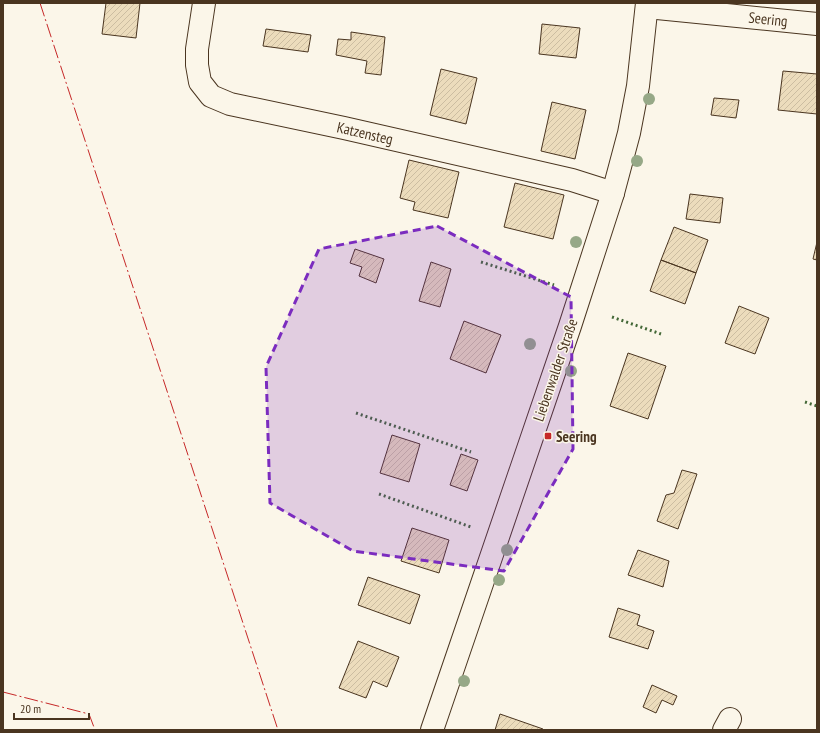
<svg xmlns="http://www.w3.org/2000/svg" width="820" height="733" viewBox="0 0 820 733" font-family="'PT Sans Narrow',sans-serif">
<defs>
<pattern id="building-hatch" width="6" height="6" patternUnits="userSpaceOnUse"><rect width="6" height="6" fill="#ecdcbc"/><path d="M-1 1l2-2M0 6l6-6M5 7l2-2" fill="none" stroke="#ccbda1"/></pattern>
</defs>
<rect width="100%" height="100%" fill="#fbf6e9"/>
<path fill="url(#building-hatch)" stroke="#4a3520" d="M106,3h34l-4,35 -34,-4z
M542,24l38,4 -4,30 -37,-4z
M266,29l45,6 -3,17 -45,-6z
M351,32l34,5 -4,38 -16,-2 2,-12 -31,-6 2,-16 13,1z
M441,69l36,9 -11,46 -36,-9z
M783,71l34,3v40l-39,-4z
M714,98l25,2 -3,18 -25,-3z
M552,102l34,8 -11,49 -34,-8z
M409,160l50,12 -11,46 -35,-8 2,-8 -15,-4z
M515,183l49,12 -11,44 -49,-12z
M690,194l33,4 -3,25 -34,-4z
M674,227l34,13 -12,33 -35,-13z
M817,242v18l-4,-1z
M355,249l29,10 -8,24 -17,-7 3,-9 -12,-4z
M661,260l35,13 -11,31 -35,-13z
M431,262l20,7 -11,38 -21,-6z
M739,306l30,12 -14,36 -30,-11z
M464,321l37,14 -15,38 -36,-14z
M628,353l38,13 -18,53 -38,-13z
M392,435l28,9 -11,38 -29,-9z
M461,454l17,6 -11,31 -17,-6z
M682,470l15,4 -19,55 -21,-8 9,-26 8,-2z
M412,528l37,12 -10,33 -38,-12z
M638,550l31,11 -6,26 -35,-12z
M368,577l52,18 -10,29 -52,-19z
M618,608l22,7 -3,10 17,6 -6,18 -39,-12z
M358,641l41,16 -12,30 -14,-6 -7,17 -27,-10z
M652,685l25,11 -4,9 -11,-5 -6,13 -13,-6z
M500,714l43,15v1h-48z"/>
<g fill="none" stroke-linecap="round" stroke-linejoin="round">
<g stroke="#4a3520" stroke-width="24">
<path id="minor" d="M204,3l-7,46v16l3,17 11,14 19,8 114,24 228,52 41,13
M647,7l170,17
M724,730l6,-11"/>
</g>
<g stroke="#4a3520" stroke-width="24">
<path id="major" d="M432,730l138,-404 43,-133 16,-60 9,-47 9,-83"/>
</g>
<use href="#minor" stroke="#fbf6e9" stroke-width="22"/>
<use href="#major" stroke="#fbf6e9" stroke-width="22"/>
<path stroke="#436837" stroke-width="3" stroke-dasharray="2 3" stroke-linecap="butt" d="M481,262l73,23
M612,317l49,17
M805,402l12,4
M356,413l115,39
M379,494l92,33"/>
<path stroke="#c62828" stroke-width="1" stroke-dasharray="14 3 2 3" stroke-linecap="butt" d="M40,3l238,727
M3,692l86,22 6,16"/>
</g>
<g fill="#96a887">
<circle cx="649" cy="99" r="6"/>
<circle cx="637" cy="161" r="6"/>
<circle cx="576" cy="242" r="6"/>
<circle cx="530" cy="344" r="6"/>
<circle cx="571" cy="371" r="6"/>
<circle cx="507" cy="550" r="6"/>
<circle cx="499" cy="580" r="6"/>
<circle cx="464" cy="681" r="6"/>
</g>
<path fill="#7b2cbf" fill-opacity="0.2" stroke="#7b2cbf" stroke-width="3" stroke-dasharray="8 5" stroke-linejoin="round" d="M437,226l134,71 2,152 -69,122 -151,-20 -83,-48 -4,-136 53,-118z"/>
<rect fill="#c62828" stroke="#fbf6e9" stroke-width="1.5" x="544" y="432" width="8" height="8" rx="2"/>
<g text-anchor="middle" dominant-baseline="central" stroke-width="3" stroke-linejoin="round" paint-order="stroke">
<g font-size="15" fill="#4a3520" stroke="#fbf6e9">
<text transform="translate(768 19) rotate(6)">Seering</text>
<text transform="translate(365 133) rotate(13)">Katzensteg</text>
<text transform="translate(555 370) rotate(-71)">Liebenwalder Straße</text>
</g>
<g font-size="15" font-weight="bold" fill="#4a3520" stroke="#fbf6e9" text-anchor="start">
<text x="556" y="436">Seering</text>
</g>
</g>
<rect width="820" height="733" fill="none" stroke="#4a3520" stroke-width="8"/>
<path d="M14 713v6h75v-6" fill="none" stroke="#4a3520" stroke-width="2"/>
<text x="20" y="713" font-size="12" fill="#4a3520" stroke="#fbf6e9" stroke-width="3" paint-order="stroke">20 m</text>
</svg>
